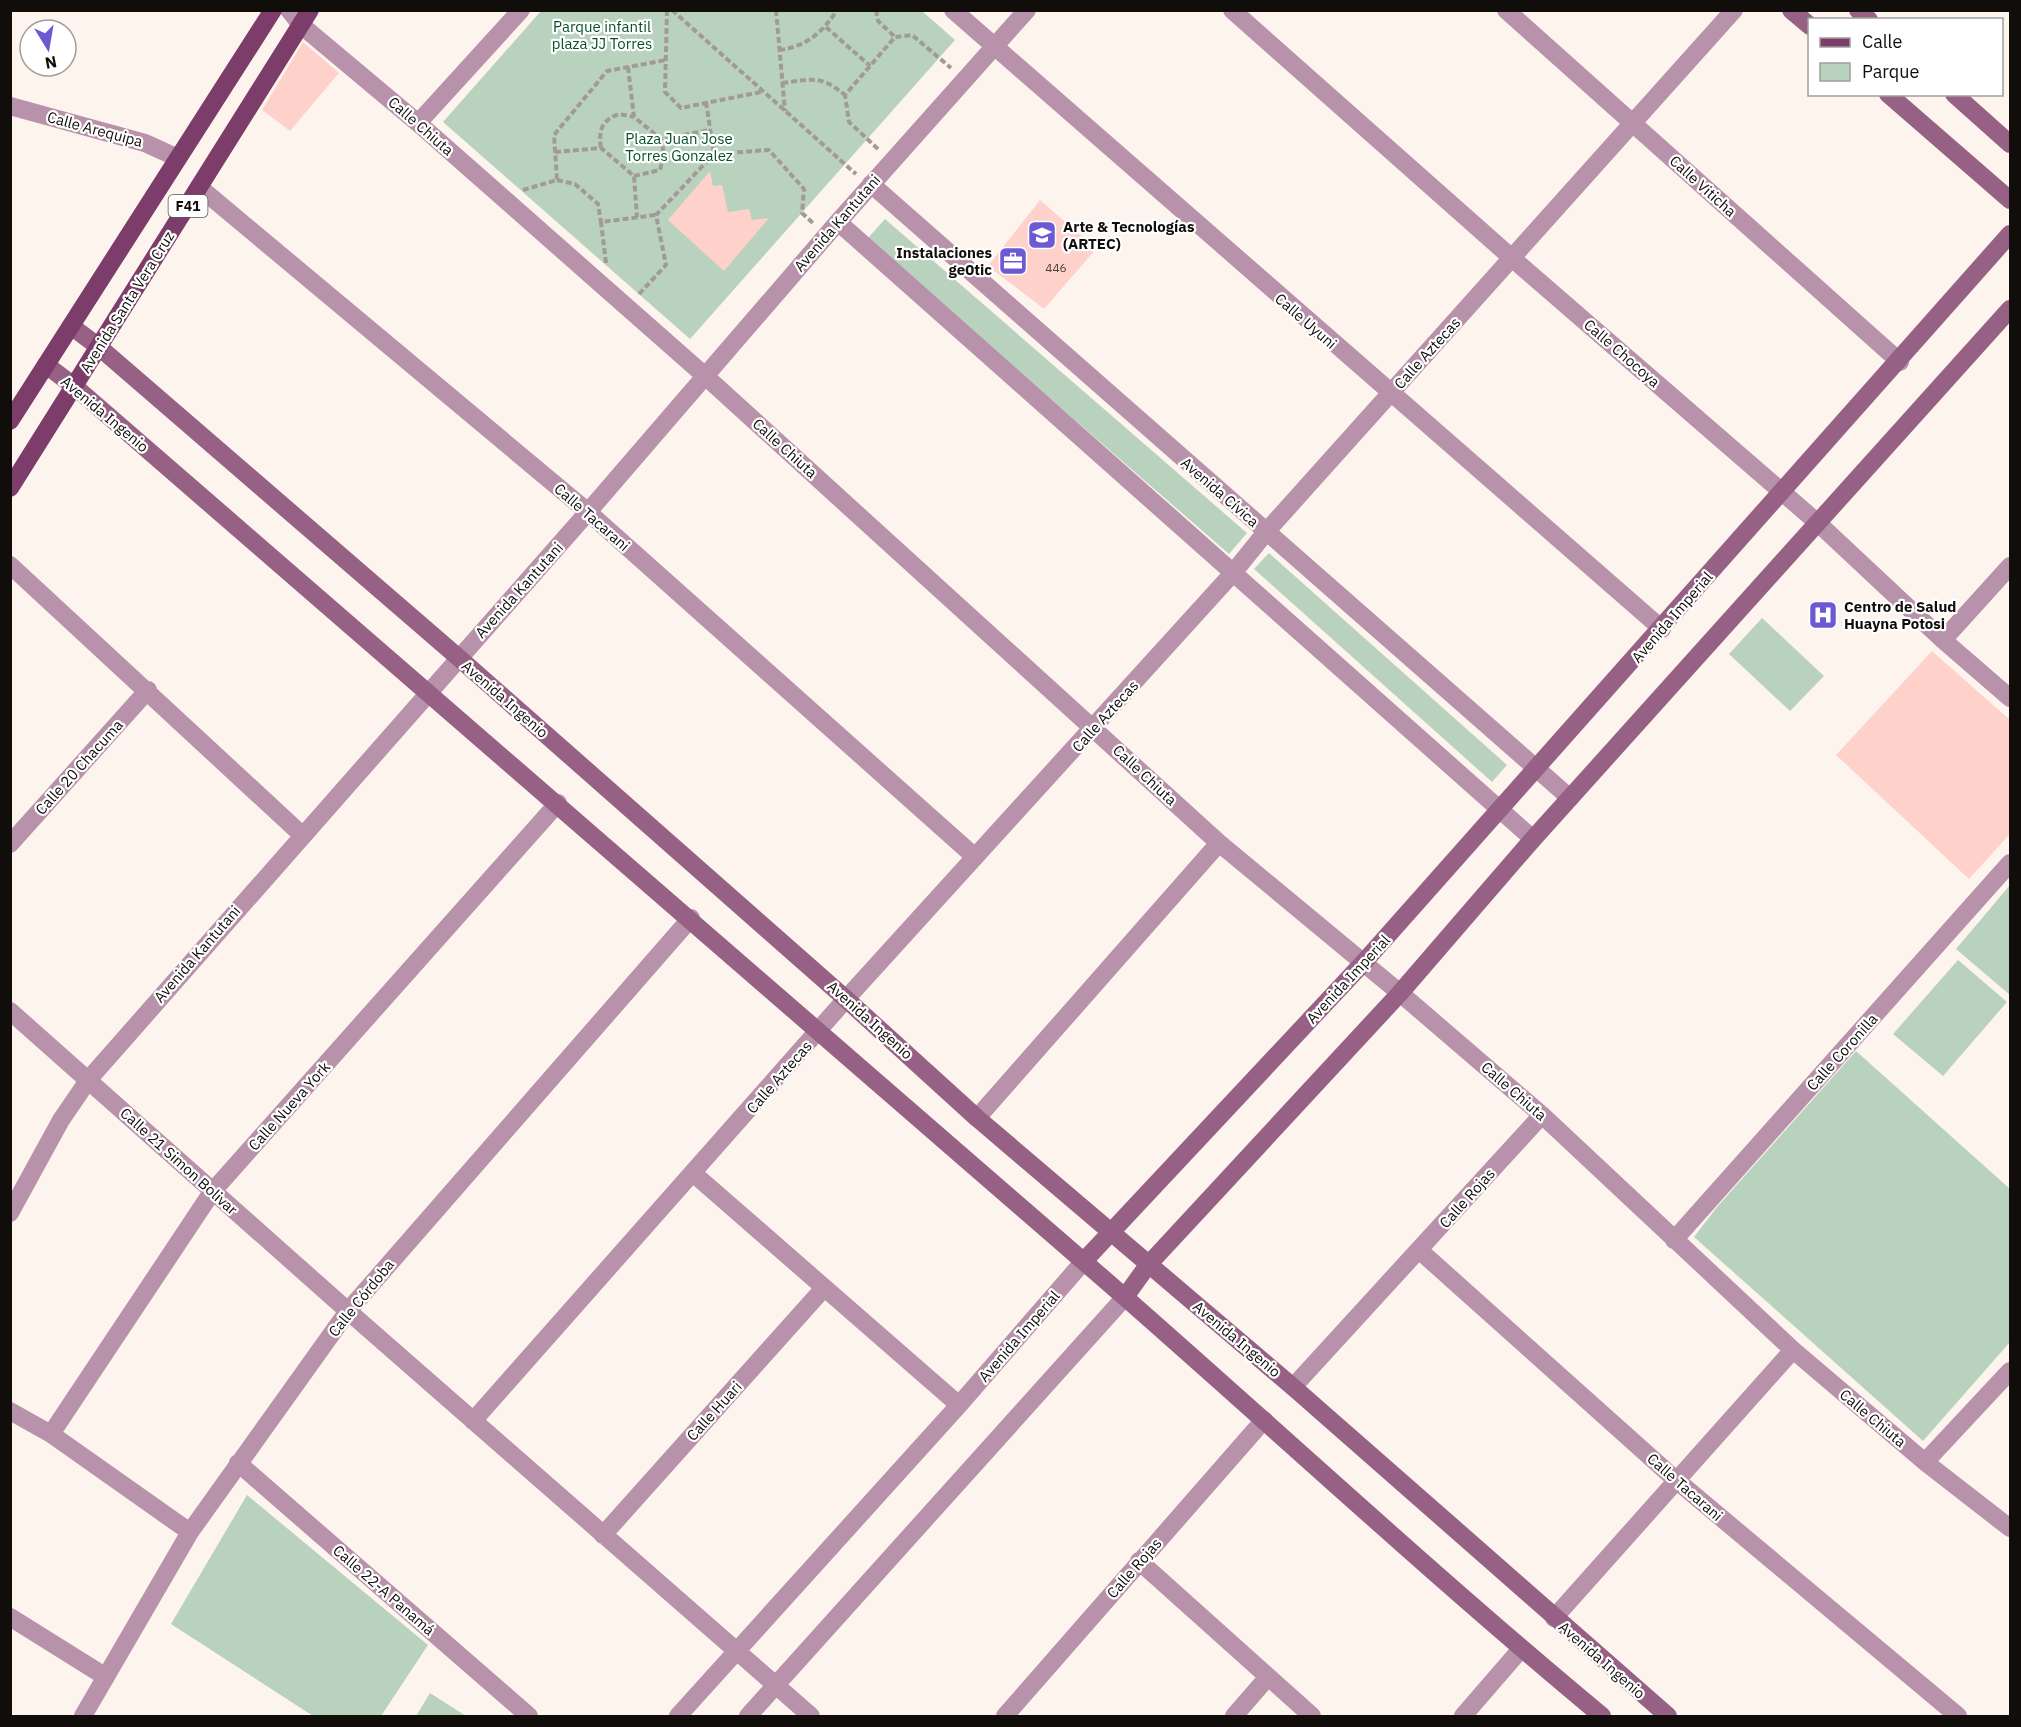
<svg xmlns="http://www.w3.org/2000/svg" width="2021" height="1727" viewBox="0 0 2021 1727" font-family="'IBM Plex Sans',sans-serif">
<rect width="100%" height="100%" fill="#fdf4ee"/>
<path fill="#b8d2be" d="M541,11h381l33,29 -265,299 -247,-217z
M885,219l362,314 -18,21 -362,-315z
M1269,553l238,212 -15,17 -238,-213z
M1762,618l62,58 -34,35 -61,-57z
M2010,885v110l-54,-46z
M1958,960l49,42 -64,74 -50,-42z
M1856,1051l154,138v153l-87,99 -229,-204 23,-30z
M247,1495l181,150 -47,71h-68l-142,-92z
M430,1693l36,23h-50z"/>
<path fill="#fed2ca" d="M303,42l36,31 -49,58 -28,-21z
M710,171l3,15 9,-1 6,27 21,-3 3,11 17,-2 -45,53 -56,-51z
M1040,200l56,49 -52,60 -56,-43z
M1932,651l78,69v114l-41,45 -133,-124z"/>
<g fill="none" stroke-linecap="round" stroke-linejoin="round">
<path stroke="#a19a96" stroke-width="4" stroke-dasharray="6 3" stroke-linecap="butt" d="M667,10l-2,82 16,16 80,-16
M672,10l184,164
M776,10l9,101
M876,10l2,11 17,16
M826,27l44,39
M779,50c27,-3 44,-18 58,-40
M628,67l6,50 27,22 49,-9
M782,83c30,-4 39,-8 63,12
M706,102l8,52
M601,148c-3,-18 1,-28 18,-34l15,3
M878,149l-29,-27 -4,-27 50,-58 17,-2 39,33
M555,152l46,-4 33,28 3,41
M634,176l26,-6 4,-16 -3,-15
M557,180l18,4 23,20 3,18
M523,190l34,-10 -3,-45 53,-64 59,-11
M606,263l-5,-41 55,-7
M639,294l27,-29 -10,-50 58,-61 55,-4 35,39 -2,24 13,12"/>
<path stroke="#b792aa" stroke-width="18" d="M289,10l12,15 117,98 286,252 515,468 181,150 142,122 251,235 132,112 85,66
M953,10l709,619
M1232,10l281,249 306,265 124,116 67,58
M1506,10l394,352
M10,106l135,37 33,15
M418,123l103,-113
M871,184l699,614
M199,187l389,325 387,345
M838,222l695,617
M10,565l292,270
M1943,640l67,-74
M10,844l138,-154
M10,1011l338,300 463,405
M977,1118l242,-275
M694,1174l265,231
M10,1213l51,-93 28,-41 499,-567 250,-290 189,-212
M1674,1240l336,-377
M1419,1250l257,230 282,236
M1293,1387l249,-272
M10,1411l41,23 139,98
M473,1421l373,-422 387,-426 33,-41 468,-522
M51,1434l161,-242 346,-389
M1925,1462l85,-91
M238,1463l291,253
M603,1535l221,-247
M1139,1561l173,155
M10,1617l96,60
M1554,1618l239,-268
M83,1716l107,-184 158,-221 343,-393
M678,1716l281,-311 125,-144
M748,1716l377,-419
M1005,1716l259,-296
M1234,1716l34,-39
M1463,1716l58,-67"/>
<path stroke="#966184" stroke-width="18" d="M1791,10l19,16
M1858,10l11,10
M1888,94l122,106
M1954,94l56,50
M71,326l28,21 360,311 387,341 131,119 316,269 375,329
M46,365l28,21c351,301 699,604 1046,907 161,141 318,287 482,423
M1084,1261l280,-299 646,-728
M1125,1297l23,-32 252,-272 133,-154 477,-530"/>
<path stroke="#7d3d6a" stroke-width="18" d="M10,421l263,-411
M10,488l300,-478"/>
</g>
<defs>
<g id="university-square" transform="scale(1.5)"><rect x="-9" y="-9" width="18" height="18" rx="4" fill="#6c5ad3" stroke="#fff"/><path d="M0-5L7-2L0 1L-7-2ZM-4 1L0 2.5L4 1V4Q0 6-4 4Z" fill="#fff"/></g>
<g id="office-square" transform="scale(1.5)"><rect x="-9" y="-9" width="18" height="18" rx="4" fill="#6c5ad3" stroke="#fff"/><path d="M-6-3h4V-5.5h4V-3h4V5H-6ZM-1-4.5V-3h2v-1.5ZM-6 0V1H6V0Z" fill="#fff"/></g>
<g id="hospital-square" transform="scale(1.5)"><rect x="-9" y="-9" width="18" height="18" rx="4" fill="#6c5ad3" stroke="#fff"/><path d="M-5-5h3v3.5h4V-5h3V5h-3V1.5h-4V5h-3Z" fill="#fff"/></g>
</defs>
<g fill-rule="evenodd">
<use href="#university-square" x="1042" y="235"/>
<use href="#office-square" x="1013" y="261"/>
<use href="#hospital-square" x="1823" y="615"/>
</g>
<g text-anchor="middle" dominant-baseline="central" stroke-width="4.5" stroke-linejoin="round" paint-order="stroke">
<g font-size="12" fill="#4c3e3b">
<text x="1056" y="267">446</text>
</g>
<rect fill="#fff" stroke="#585654" stroke-width="1.5" x="168.5" y="195" width="39" height="22" rx="4.5"/>
<g font-size="14" font-weight="bold" fill="#100d0b">
<text x="188" y="206">F41</text>
</g>
<g font-size="15" fill="#07512a" stroke="#fff">
<text x="602" y="26">Parque infantil<tspan x="602" dy="17">plaza JJ Torres</tspan></text>
<text x="679" y="138">Plaza Juan Jose<tspan x="679" dy="17">Torres Gonzalez</tspan></text>
</g>
<g font-size="15" fill="#100d0b" stroke="#fff">
<text transform="translate(421 126) rotate(41)">Calle Chiuta</text>
<text transform="translate(95 129) rotate(15)">Calle Arequipa</text>
<text transform="translate(1703 186) rotate(42)">Calle Viticha</text>
<text transform="translate(837 223) rotate(-49)">Avenida Kantutani</text>
<text transform="translate(127 302) rotate(-58)">Avenida Santa Vera Cruz</text>
<text transform="translate(1306 321) rotate(41)">Calle Uyuni</text>
<text transform="translate(1427 353) rotate(-48)">Calle Aztecas</text>
<text transform="translate(1622 353) rotate(41)">Calle Chocoya</text>
<text transform="translate(105 414) rotate(40)">Avenida Ingenio</text>
<text transform="translate(785 448) rotate(42)">Calle Chiuta</text>
<text transform="translate(1220 492) rotate(41)">Avenida Cívica</text>
<text transform="translate(592 517) rotate(41)">Calle Tacarani</text>
<text transform="translate(519 590) rotate(-48)">Avenida Kantutani</text>
<text transform="translate(1672 617) rotate(-49)">Avenida Imperial</text>
<text transform="translate(505 699) rotate(41)">Avenida Ingenio</text>
<text transform="translate(1105 716) rotate(-48)">Calle Aztecas</text>
<text transform="translate(79 767) rotate(-48)">Calle 20 Chacuma</text>
<text transform="translate(1145 775) rotate(43)">Calle Chiuta</text>
<text transform="translate(197 954) rotate(-49)">Avenida Kantutani</text>
<text transform="translate(1348 979) rotate(-47)">Avenida Imperial</text>
<text transform="translate(870 1020) rotate(42)">Avenida Ingenio</text>
<text transform="translate(1842 1052) rotate(-48)">Calle Coronilla</text>
<text transform="translate(779 1077) rotate(-49)">Calle Aztecas</text>
<text transform="translate(1514 1091) rotate(41)">Calle Chiuta</text>
<text transform="translate(289 1106) rotate(-48)">Calle Nueva York</text>
<text transform="translate(179 1161) rotate(42)">Calle 21 Simon Bolivar</text>
<text transform="translate(1467 1198) rotate(-48)">Calle Rojas</text>
<text transform="translate(361 1298) rotate(-51)">Calle Córdoba</text>
<text transform="translate(1019 1336) rotate(-49)">Avenida Imperial</text>
<text transform="translate(1237 1339) rotate(40)">Avenida Ingenio</text>
<text transform="translate(714 1411) rotate(-48)">Calle Huari</text>
<text transform="translate(1873 1418) rotate(40)">Calle Chiuta</text>
<text transform="translate(1685 1487) rotate(41)">Calle Tacarani</text>
<text transform="translate(1134 1568) rotate(-49)">Calle Rojas</text>
<text transform="translate(384 1590) rotate(41)">Calle 22-A Panamá</text>
<text transform="translate(1602 1660) rotate(41)">Avenida Ingenio</text>
</g>
<g font-size="15" font-weight="bold" fill="#100d0b" stroke="#fff" text-anchor="start">
<text x="1063" y="226">Arte &amp; Tecnologías<tspan x="1063" dy="17">(ARTEC)</tspan></text>
<text x="992" y="252" text-anchor="end">Instalaciones<tspan x="992" dy="17">ge0tic</tspan></text>
<text x="1844" y="606">Centro de Salud<tspan x="1844" dy="17">Huayna Potosi</tspan></text>
</g>
</g>
<rect width="2021" height="1727" fill="none" stroke="#100d0b" stroke-width="24"/>
<rect x="1808" y="18" width="195" height="78" fill="#ffffff" stroke="#9f9e9d" stroke-width="1.5"/>
<rect x="1820" y="38" width="30" height="9" fill="#7d3d6a" stroke="#9f9e9d" stroke-width="1.5"/>
<text x="1862" y="48" font-size="18" fill="#100d0b">Calle</text>
<rect x="1820" y="63" width="30" height="18" fill="#b8d2be" stroke="#9f9e9d" stroke-width="1.5"/>
<text x="1862" y="78" font-size="18" fill="#100d0b">Parque</text>
<g transform="translate(48 48) rotate(169)"><circle r="28" fill="#ffffff" stroke="#9f9e9d" stroke-width="1.5"/>
<path d="M0-4.5L10 22L0 15L-10 22Z" fill="#6c5ad3"/>
<text y="-9" font-size="16" font-weight="bold" text-anchor="middle" fill="#100d0b">N</text>
</g>
</svg>
